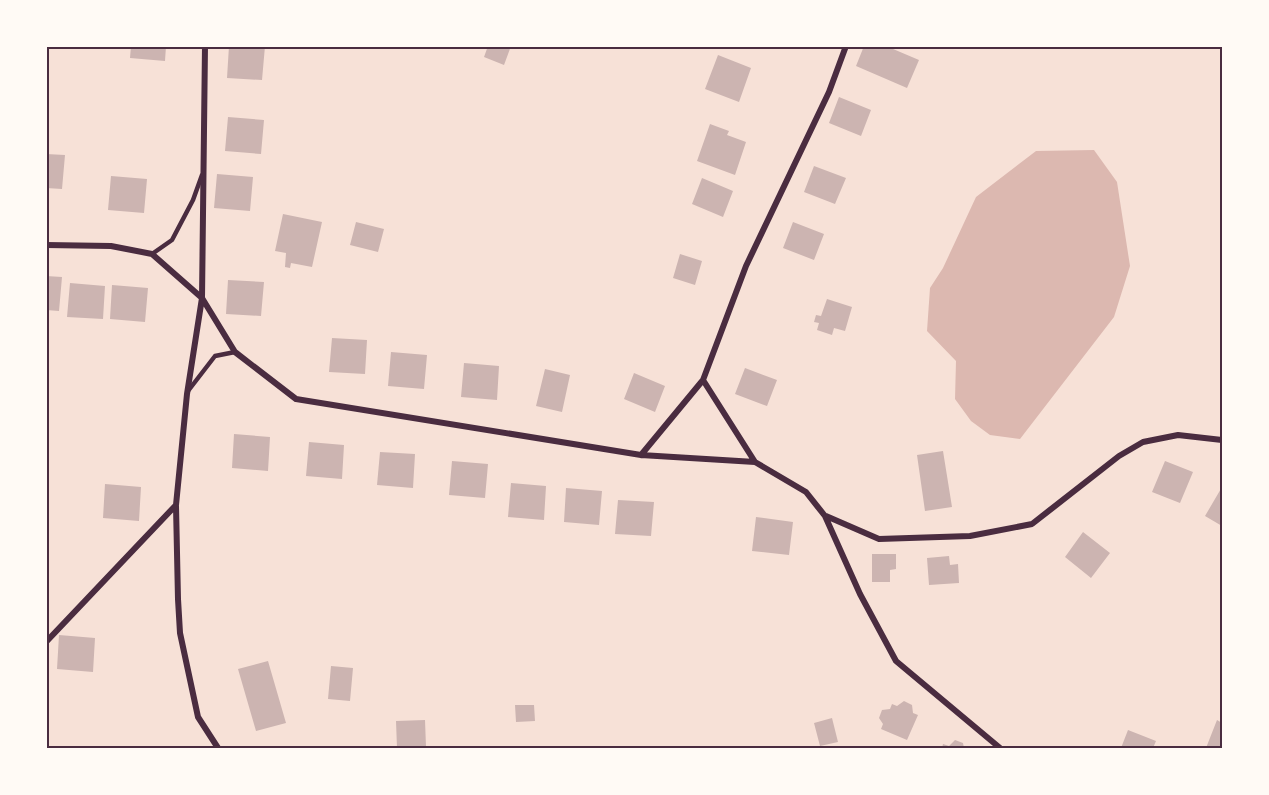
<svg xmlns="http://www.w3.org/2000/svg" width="1269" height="795" viewBox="0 0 1269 795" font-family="'Noto Sans',sans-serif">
<rect width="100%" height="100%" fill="#f7e1d7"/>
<path fill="#dcb8b0" d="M1094,150l23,32 13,84 -16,51 -94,122 -30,-4 -19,-14 -16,-22 1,-38 -29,-30 3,-43 13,-20 33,-71 60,-46z"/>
<path fill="#ccb4b1" d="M131,46h35l-1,15 -35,-3z
M229,46h36l-3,34 -35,-2z
M488,46h23l-7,19 -20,-8z
M864,46h22l33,14 -12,28 -51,-22z
M718,55l33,13 -12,34 -34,-13z
M839,97l32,13 -10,26 -32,-13z
M228,117l36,3 -3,34 -36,-3z
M710,124l19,7 -2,4 19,7 -11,33 -38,-14z
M46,154l19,1 -3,34 -16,-1z
M814,166l32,12 -11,26 -31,-12z
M217,174l36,3 -3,34 -36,-3z
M111,176l36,3 -3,34 -36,-3z
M702,178l31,13 -10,26 -31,-13z
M283,214l39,8 -10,45 -21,-4 -1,5 -5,-1 1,-14 -11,-2z
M356,222l28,7 -6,23 -28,-7z
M793,222l31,12 -10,26 -31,-12z
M680,254l22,7 -7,24 -22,-7z
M46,276l16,1 -3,34 -13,-1z
M228,280l36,2 -3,34 -35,-2z
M70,283l35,3 -2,33 -36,-2z
M112,285l36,3 -3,34 -35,-3z
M827,299l25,8 -7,24 -11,-3 -2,7 -15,-5 2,-7 -5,-1 2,-7 5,1z
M332,338l35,2 -2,34 -36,-2z
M391,352l36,3 -3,34 -36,-3z
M464,363l35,3 -2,34 -36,-3z
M745,368l32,12 -10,26 -32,-12z
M545,369l25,6 -8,37 -26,-6z
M634,373l31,13 -10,26 -31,-13z
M234,434l36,3 -2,34 -36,-3z
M309,442l35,3 -2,34 -36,-3z
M943,451l9,56 -27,4 -8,-56z
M380,452l35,2 -2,34 -36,-3z
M452,461l36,3 -3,34 -36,-3z
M1165,461l28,11 -13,31 -28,-11z
M511,483l35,3 -2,34 -36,-3z
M105,484l36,3 -2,34 -36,-3z
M1222,487v39l-17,-10z
M566,488l36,3 -3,34 -35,-3z
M618,500l36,2 -3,34 -36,-2z
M756,517l37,5 -4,33 -37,-4z
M1083,532l27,21 -19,25 -26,-21z
M872,554h24v15l-6,1v12h-18z
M949,556l1,9 8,-1 1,19 -30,2 -2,-27z
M59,635l36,3 -2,34 -36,-3z
M268,661l18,62 -30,8 -18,-62z
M331,666l22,2 -3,33 -22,-2z
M904,701l8,4 1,8 5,2 -11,25 -26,-11 2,-5 -4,-6 3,-8 8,-1 2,-5 5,2z
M515,705h19l1,16 -19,1z
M832,718l6,24 -18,4 -6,-23z
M425,720l1,27 -29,1 -1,-27z
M1217,720l5,3v25h-16z
M1128,730l28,11 -3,7h-32z
M955,740l8,3 1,5h-22l1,-4 6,2z"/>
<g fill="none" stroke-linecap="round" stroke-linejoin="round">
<path stroke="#4a2c40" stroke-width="4.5" d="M152,254l20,-14 21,-40 9,-25
M188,391l27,-35 20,-4"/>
<path stroke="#4a2c40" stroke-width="6" d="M46,245l65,1 41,8 50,44 33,54 61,47 345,56 114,7 51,30 19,24 35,78 36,67 104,87
M703,380l52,82
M641,455l62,-75 43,-114 83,-174 17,-46
M176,506l2,93 2,34 18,84 20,31
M826,516l53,23 91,-3 62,-12 87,-68 24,-14 35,-7 44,5
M46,642l130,-137 11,-111 15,-96 3,-252"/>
</g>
<rect width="1269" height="795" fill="none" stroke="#fffaf5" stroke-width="96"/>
<rect x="48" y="48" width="1173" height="699" fill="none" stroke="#4a2c40" stroke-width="2"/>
</svg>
